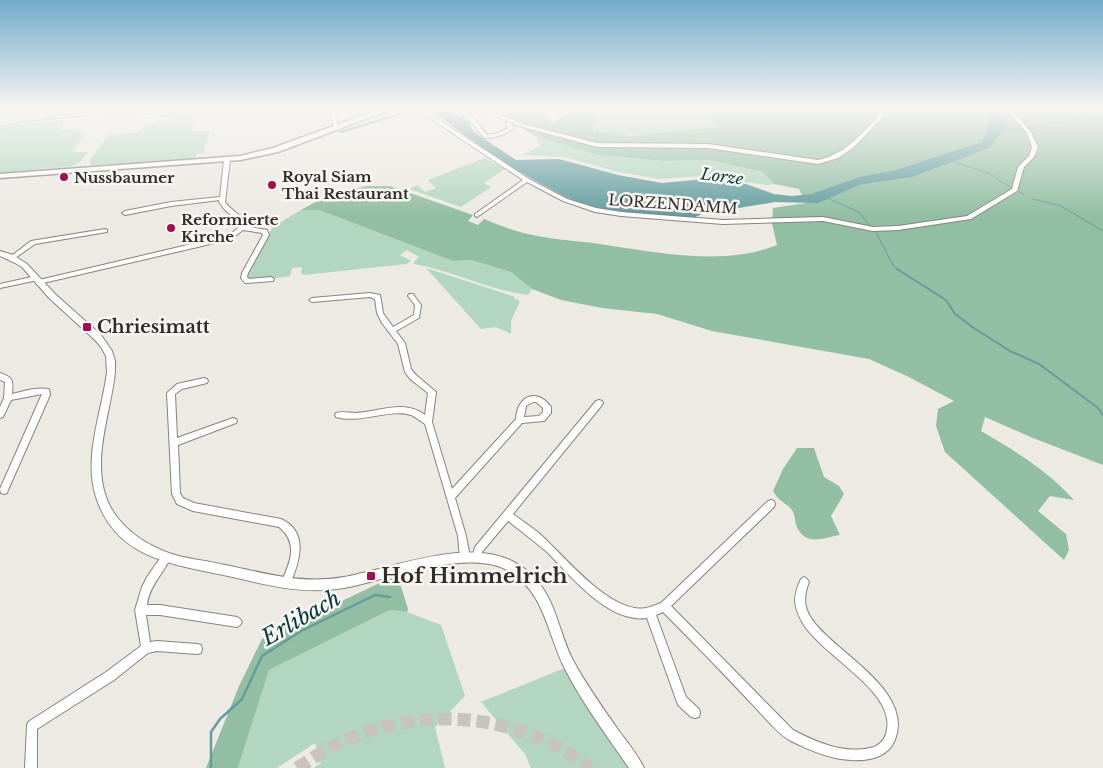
<svg xmlns="http://www.w3.org/2000/svg" width="1103" height="768" viewBox="0 0 1103 768" font-family="'Libre Baskerville',serif">
<rect width="100%" height="100%" fill="#ede9e3"/>
<path fill="#b2d6bf" d="M595,108h118l-2,3 7,16c-23,2 -111,16 -126,2z
M198,112l-7,17 2,2h17l-7,23 -6,-1 -3,7 -104,5v-5l18,-25 26,-2 33,-17z
M64,120l-3,10 20,-1 -2,5h6l-13,18h16l-8,10 -7,4 -73,7v-44l16,-4z
M536,137l63,18 65,6 45,-1 54,12 11,12 -7,1 -64,-9 -43,3 -41,-7 -55,-15 -42,-2 18,-9z
M485,158l20,11 -21,14 7,4 -30,20 -52,-18 9,-4 7,7 11,-4 -8,-8z
M301,210h18l134,51 18,-1 40,12 21,17 -4,6c-39,-5 -75,-24 -114,-31v-2l5,-5 -12,-7 -7,5 11,6 -5,3 -102,11 -3,-2 1,-6 -10,1 -2,8 -29,4 -12,-2 -2,-6 26,-45z
M426,268l89,29 -1,2 5,1v3l-8,18v13l-15,-7 -15,2z
M390,610l17,2 34,13 24,71 -30,31 10,41h-131l7,-5 -6,-20 -38,25h-39l31,-98z
M565,668l69,100h-103l-6,-14 -44,-52z"/>
<path fill="#92bea3" d="M494,108l24,5 21,-4 13,13 23,-12 19,4 -1,17 37,5 87,-9 -6,-16 2,-3h390v357l-70,-27 -48,-21 -4,14c33,19 67,40 93,69l-24,-4 -12,15 28,23 3,16 -5,10 -119,-108 -9,-26 2,-17 16,-8 -45,-24 -40,-18 -157,-28 -55,-17 -55,-6 -41,-8 -29,-11 -21,-17 -40,-12 -18,1 -134,-51h-18l22,-12 16,-5 27,-7h24l83,29 -5,6 10,4 6,-6c10,4 19,8 29,11 28,9 58,10 87,14 55,8 124,23 177,1l-5,-22 1,-15 33,-5 -7,-14 -25,-5 -11,-12 -54,-12 -45,1 -66,-6 -62,-18z
M797,448h17l10,29 15,9 5,8 -13,22 9,19c-18,3 -35,12 -44,-10 -1,-4 -1,-11 -4,-15 -6,-8 -12,-7 -19,-19l10,-22z
M398,577l10,32 -1,3 -17,-2 -121,60 -31,98h-32l33,-82 23,-47 124,-59z"/>
<path fill="#639d9f" d="M428,108h16l24,13 6,11 42,28 43,-1 59,16 44,8 42,-4 42,5 28,10 18,2 20,-2 47,-17 34,-6 89,-29 8,-20 -3,-14h12l8,17 -18,23 -77,29 -50,7 -44,19 -43,-1 -73,12 -9,4c-33,-3 -68,-2 -99,-10 -16,-4 -31,-12 -45,-20 -43,-22 -82,-51 -121,-80z"/>
<g fill="none" stroke-linecap="round" stroke-linejoin="round">
<path stroke="#639d9f" stroke-width="1" d="M314,108l2,4
M140,115l19,-2 2,3 56,-8
M320,115l9,6
M47,119l15,-6 4,-5
M0,127l22,-5 79,-8
M1029,129l24,-6 10,1 13,-7 27,2
M1000,131h23
M952,161l38,13 20,13
M1019,192l5,2
M827,198l32,14 11,14
M1033,199l28,7 42,25
M876,232l18,35 5,3"/>
<path stroke="#639d9f" stroke-width="2" d="M897,269l49,31 9,14 19,14 36,23 29,13 59,44 5,7"/>
<path stroke="#639d9f" stroke-width="2.5" d="M211,768v-36l9,-13 22,-20 20,-43 39,-25 74,-36 15,2"/>
<path fill="#639d9f" fill-rule="evenodd" d="M409,110l4,1 -71,22 -5,-1z"/>
<path stroke="#c7c4be" stroke-width="13" stroke-dasharray="13 6" stroke-linecap="butt" d="M297,768c12,-7 23,-15 36,-22 70,-35 153,-37 223,0 12,6 23,15 35,22"/>
<g stroke="#87837e" stroke-width="2">
<path id="minor" d="M330,108h4l3,16 4,4 -1,1h-4l-3,-5z
M412,108h6l17,9 94,62 38,20 29,9 25,4 102,8 100,-3 50,10 25,-1 69,-10 45,-27 6,-22 11,-11 3,-9 -5,-14 -22,-25h5l21,24 7,15 -4,10 -10,10 -7,24 -46,28 -73,11 -25,1 -50,-10 -100,3 -102,-8 -26,-4 -32,-11 -36,-19 -50,35 -2,-1v-2l48,-34 -92,-61z
M453,108c16,0 25,16 34,27l11,-2 10,-5 -2,-4v-1h4l4,4c-7,8 -20,11 -30,11l-16,-20z
M227,158l3,2 -5,42c8,11 17,11 20,24l22,4 2,5 -21,38 -1,4 2,2 22,-2 3,2 -1,2 -26,2h-2l-4,-5 1,-5 21,-38 -1,-2 -19,-3 -9,7 -15,5 -180,42h-2l-1,-2 3,-2 191,-45 9,-8 -2,-7 -12,-10 -6,-8v-2l-48,6 -46,9 -3,-2 3,-2 46,-9 49,-5 4,-37z
M105,229l2,1v2l-72,12 -20,14h-4l-1,-1 21,-16z
M36,276h2l1,2 -1,2 -38,8v-4z
M370,293l10,2 3,18 10,14 21,-12 1,-10 -7,-9 1,-2h4l8,11 -2,13 -23,13 9,12 6,26 5,6 20,17 -4,30 20,67 64,-70c1,-23 21,-32 35,-12v6l-7,8 -22,2 -67,75 11,38 4,22 -2,3 -3,1 -3,-1 -2,-3 -2,-22 -33,-112c-5,-3 -9,-7 -14,-9 -19,-7 -51,9 -75,2l-1,-2 1,-2c7,-2 13,0 20,0 23,-1 48,-14 69,2l3,-22 -18,-14 -5,-7 -7,-28 -16,-21 -5,-10 -2,-14 -5,-2 -58,5 -3,-2 3,-2zM533,402h3l7,6v4l-4,4 -15,1 2,-11z
M0,373c14,5 13,7 12,21 12,-3 25,-7 37,-5l1,6 -42,95 -1,3 -3,1 -3,-1 -1,-4 42,-95 -31,6 -8,17 -3,1v-11l4,-9 1,-16 -5,-2z
M204,378l3,1 1,2 -1,2 -25,6 -7,5 2,44 56,-20 3,1 1,2 -1,2 -58,22 2,48 3,5 11,5 87,16c29,13 18,45 8,67l-3,2 -3,-2 -2,-3c9,-20 18,-40 -2,-56l-86,-16 -16,-7 -5,-10 -5,-101 10,-9z
M599,400l3,1 1,2 -1,2 -89,109c9,7 19,13 28,21 24,22 61,68 94,73 10,2 17,-2 26,-5l107,-102 3,-1 3,1 1,3 -1,3 -103,99 122,124c23,12 50,24 77,18 7,-1 14,-7 16,-14 1,-4 2,-11 1,-15 -4,-34 -67,-66 -85,-97 -9,-17 -9,-26 -1,-43l3,-2 3,2 2,3c-5,13 -6,24 2,36 23,35 106,73 83,124 -8,16 -26,19 -43,18 -21,-1 -42,-10 -60,-19 -14,-7 -28,-26 -39,-37 -29,-31 -59,-62 -89,-92l-7,3 30,82 13,12 1,4 -1,4 -4,1 -4,-1 -13,-12 -31,-87c-4,0 -8,1 -12,0 -34,-4 -65,-43 -88,-66 -13,-11 -26,-21 -39,-31l-26,31 -2,9 -3,1 -3,-1 -2,-3 3,-11 121,-146z
M166,553l3,1 2,3c-8,17 -22,29 -24,48h13l77,12 3,2 2,3 -2,3 -3,2 -77,-12h-14l4,27 7,-1 40,3 4,1 1,4 -1,4 -4,1 -40,-3 -9,2 -34,27 -77,49v39h-12l2,-42 1,-4 78,-50 35,-26 -6,-36 7,-23 5,-10 16,-23z"/>
</g>
<g stroke="#87837e" stroke-width="2">
<path id="tertiary" d="M475,108h9l39,16 74,19 111,1 110,16c25,-5 40,-23 57,-40l3,-4 1,-8h6l-2,9 -30,31 -15,10 -20,6 -110,-16 -111,-1 -78,-21z
M0,251l13,4 14,9 28,30 46,41 11,16 3,10v11c-4,40 -23,85 -9,125 8,23 29,41 51,51 19,10 42,11 63,16 43,8 79,21 124,13 49,-9 121,-39 168,-16 12,6 23,15 30,26 16,23 19,52 32,75 13,24 29,46 45,69 8,11 19,24 25,37h-15c-22,-32 -46,-64 -64,-99 -18,-35 -20,-78 -58,-99 -39,-22 -121,10 -163,18 -42,7 -76,-3 -116,-12 -55,-12 -112,-17 -132,-79 -13,-41 6,-85 11,-125l-1,-16 -5,-9 -6,-7 -46,-42 -27,-31 -7,-4 -15,-7z"/>
</g>
<g stroke="#87837e" stroke-width="3">
<path id="primary" d="M383,108h11l-116,44 -38,8 -240,18v-4l240,-18 33,-8z"/>
</g>
<use href="#minor" fill="#fff" fill-rule="evenodd"/>
<use href="#tertiary" fill="#fff" fill-rule="evenodd"/>
<use href="#primary" fill="#fff" fill-rule="evenodd"/>
</g>
<linearGradient id="sky" x2="0" y2="1"><stop stop-color="#73abcb"/><stop offset="0.5" stop-color="#f7f5f2"/><stop offset="1" stop-color="#f7f5f2" stop-opacity="0"/></linearGradient>
<rect width="1103" height="216" fill="url(#sky)"/>
<g fill="#a10e52" stroke="#faf6f1" stroke-width="2">
<circle cx="64" cy="177" r="5"/>
<circle cx="272" cy="185" r="5"/>
<circle cx="171" cy="228" r="5"/>
<rect x="82" y="322" width="10" height="10" rx="2.5"/>
<rect x="366" y="571" width="10" height="10" rx="2.5"/>
</g>
<g text-anchor="middle" dominant-baseline="central" stroke-width="5" stroke-linejoin="round" paint-order="stroke">
<g font-size="15" font-weight="bold" fill="#302e2c" stroke="#faf6f1" text-anchor="start">
<text x="282" y="176">Royal Siam<tspan x="282" dy="17">Thai Restaurant</tspan></text>
<text x="74" y="177">Nussbaumer</text>
<text x="181" y="219">Reformierte<tspan x="181" dy="17">Kirche</tspan></text>
</g>
<g font-size="15" fill="#302e2c" stroke="#faf6f1">
<text transform="translate(673 204) rotate(4)">LORZENDAMM</text>
</g>
<g font-size="16" font-style="italic" fill="#013b3e" stroke="#faf6f1">
<text transform="translate(722 176) rotate(7)">Lorze</text>
</g>
<g font-size="18" font-weight="bold" fill="#302e2c" stroke="#faf6f1" text-anchor="start">
<text x="97" y="327">Chriesimatt</text>
</g>
<g font-size="21" font-weight="bold" fill="#302e2c" stroke="#faf6f1" text-anchor="start">
<text x="381" y="576">Hof Himmelrich</text>
</g>
<g font-size="22" font-style="italic" fill="#013b3e" stroke="#faf6f1">
<text transform="translate(301 618) rotate(-30)">Erlibach</text>
</g>
</g>
</svg>
